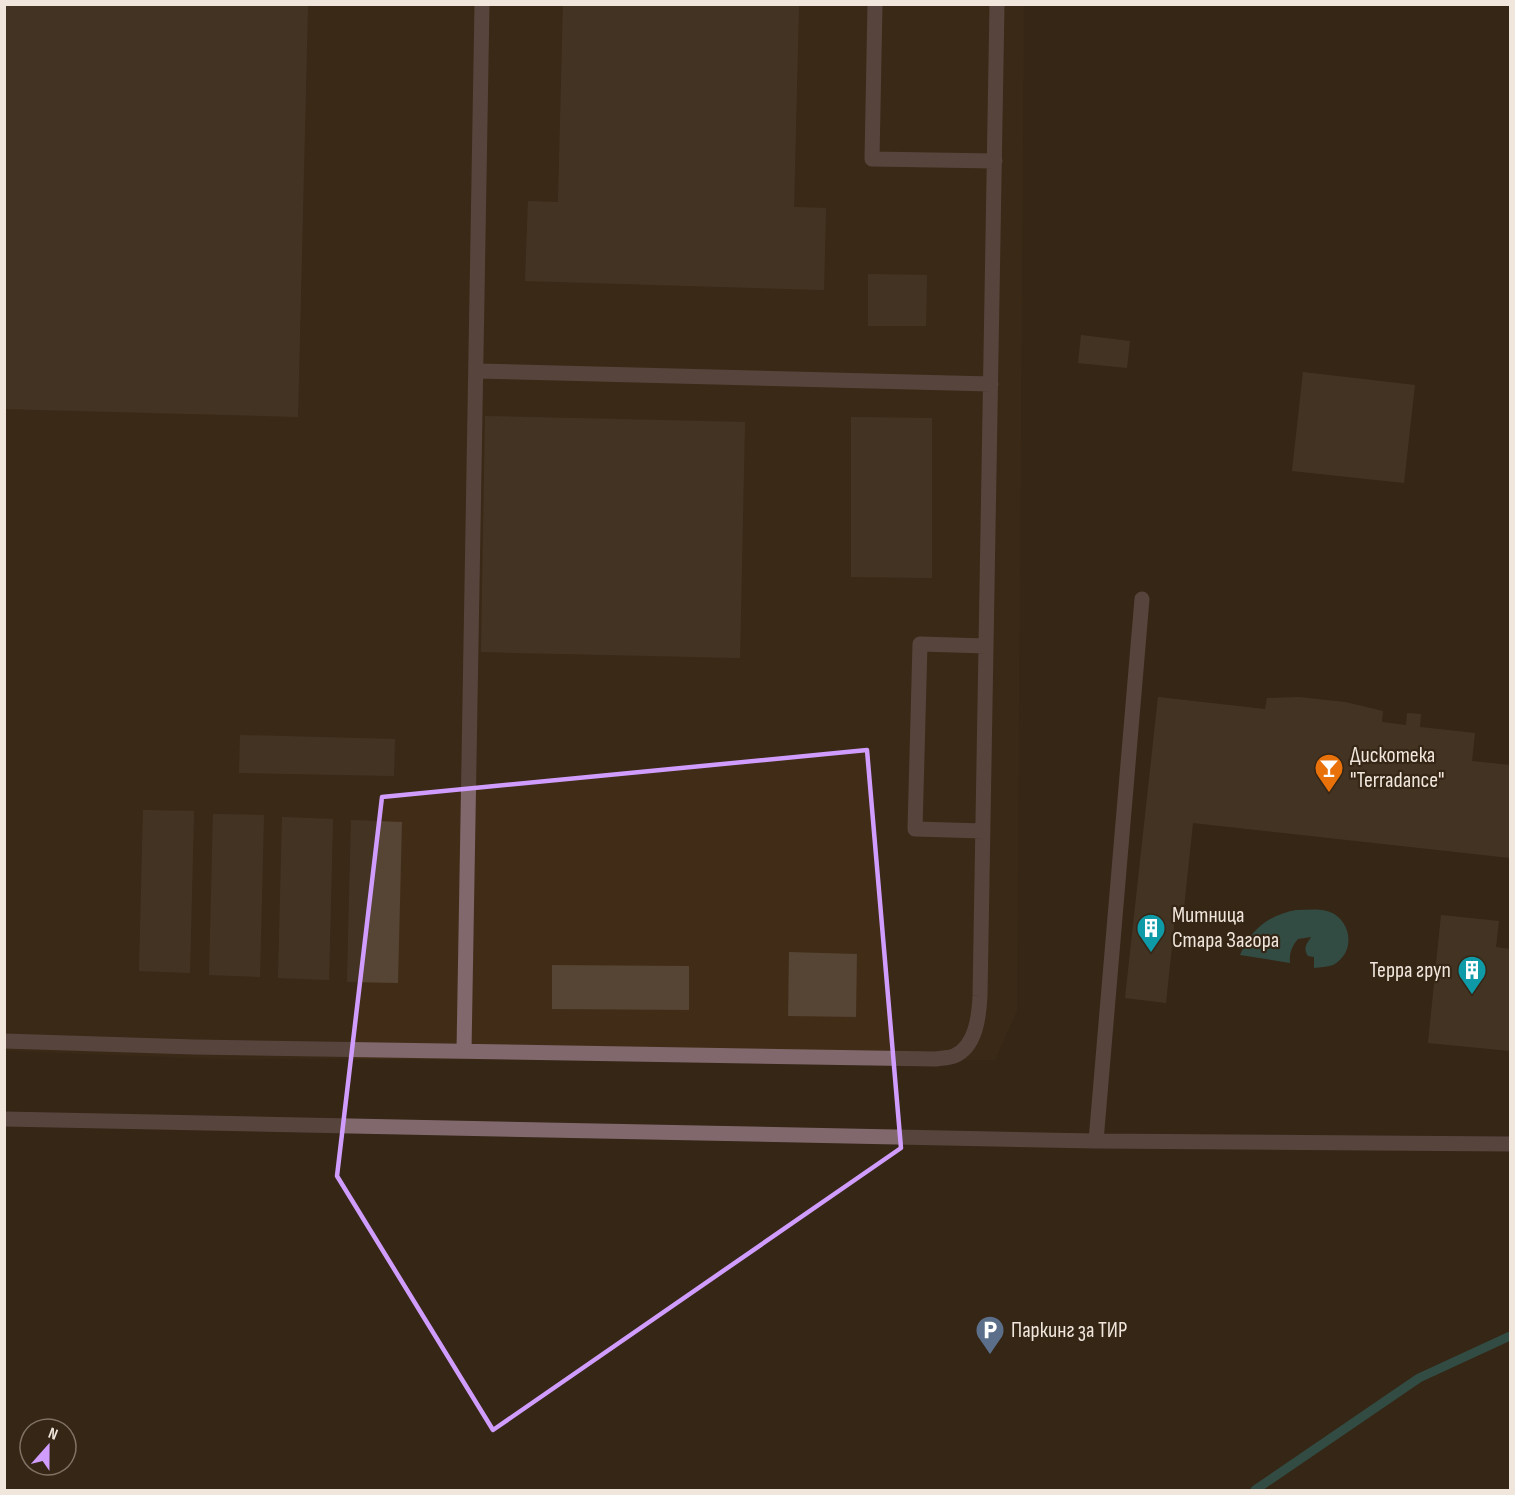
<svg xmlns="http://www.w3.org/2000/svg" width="1515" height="1495" viewBox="0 0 1515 1495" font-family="'Sofia Sans Condensed',sans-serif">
<rect width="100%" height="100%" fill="#352616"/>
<path fill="#412d17" d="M5,5h1019l-7,1006 -22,49 -776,-1 -214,-8z"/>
<path fill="#2f7b7c" d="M1296,910c11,0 23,-2 34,2 22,9 26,41 3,53 -6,2 -13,2 -19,3v-11l-6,-1c-6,-9 0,-13 3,-19l-13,2c-6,7 -9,14 -8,24l-50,-8c11,-26 29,-40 56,-45z"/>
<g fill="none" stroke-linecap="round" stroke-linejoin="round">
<path stroke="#2f7b7c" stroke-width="9" d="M1255,1490l164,-112 91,-42"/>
</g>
<path fill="#564434" d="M4,4h304l-10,413 -294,-8z
M563,4h236l-5,203 32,1 -2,82 -299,-9 3,-80 30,1z
M868,274l59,1 -1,51h-58z
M1081,335l49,6 -3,27 -49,-5z
M1303,372l112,13 -11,98 -112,-12z
M485,416l260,6 -5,236 -259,-6z
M851,417l81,1v160l-81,-1z
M1158,697l107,12 2,-11 32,-1 46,5 38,9 -1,11 24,3 1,-12 14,1 -1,13 55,6 -3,28 38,4v93l-317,-35 -9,85h-8l-10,95 -41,-5z
M240,735l155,4 -1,37 -155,-3z
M143,810l51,1 -4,162 -51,-2z
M213,814l51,1 -4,162 -51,-2z
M282,817l51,2 -4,161 -51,-2z
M351,820l51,2 -4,161 -51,-1z
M1441,915l58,6 -3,26 14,2v102l-82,-8z
M789,952l68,2 -1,63 -68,-1z
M552,965l137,1v44l-137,-1z"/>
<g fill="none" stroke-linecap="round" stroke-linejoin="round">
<path stroke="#81686d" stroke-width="15" d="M875,4l-3,155 123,2
M476,371l515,13
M983,831l-68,-2 5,-185 66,2
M4,1041l190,6 741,12c6,-1 14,-1 19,-3 22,-9 25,-40 26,-60l17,-992
M464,1051l18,-1047
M4,1119l1092,22 414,3
M1096,1141l46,-542"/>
</g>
<path d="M0 0H1515V1495H0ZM867,750l34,398 -408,282 -156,-254 45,-379z" fill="#352616" fill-opacity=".55" fill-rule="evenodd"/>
<path fill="none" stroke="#d09dff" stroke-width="4.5" stroke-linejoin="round" d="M867,750l34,398 -408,282 -156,-254 45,-379z"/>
<defs>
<g id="bar-pin" transform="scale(1.5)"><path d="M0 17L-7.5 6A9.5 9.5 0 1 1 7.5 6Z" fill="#e8710a" stroke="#352616"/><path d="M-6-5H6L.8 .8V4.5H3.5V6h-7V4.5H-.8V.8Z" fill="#fff"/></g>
<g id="building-pin" transform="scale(1.5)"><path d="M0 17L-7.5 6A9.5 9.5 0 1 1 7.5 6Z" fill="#0f9aa8" stroke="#352616"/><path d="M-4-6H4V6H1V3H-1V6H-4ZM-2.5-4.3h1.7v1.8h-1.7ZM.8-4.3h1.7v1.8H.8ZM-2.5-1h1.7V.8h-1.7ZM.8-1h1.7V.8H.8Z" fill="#fff"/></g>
<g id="parking-pin" transform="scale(1.5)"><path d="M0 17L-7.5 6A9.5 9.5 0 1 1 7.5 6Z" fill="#5c6f8a" stroke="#352616"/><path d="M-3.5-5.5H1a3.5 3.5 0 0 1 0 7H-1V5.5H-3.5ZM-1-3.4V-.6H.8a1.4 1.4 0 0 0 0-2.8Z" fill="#fff"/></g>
</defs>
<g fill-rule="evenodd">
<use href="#bar-pin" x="1329" y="768"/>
<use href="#building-pin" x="1151" y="928"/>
<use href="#building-pin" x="1472" y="970"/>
<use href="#parking-pin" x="990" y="1330"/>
</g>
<g text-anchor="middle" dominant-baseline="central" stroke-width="4.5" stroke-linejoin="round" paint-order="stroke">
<g font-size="22" fill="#f0e6dc" stroke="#352616" text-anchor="start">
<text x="1350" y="755">Дискотека<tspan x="1350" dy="25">"Terradance"</tspan></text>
<text x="1172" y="915">Митница<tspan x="1172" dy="25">Стара Загора</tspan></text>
<text x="1451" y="970" text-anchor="end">Терра груп</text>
<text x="1011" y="1330">Паркинг за ТИР</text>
</g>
</g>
<rect width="1515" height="1495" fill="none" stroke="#f0e6dc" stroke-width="12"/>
<g transform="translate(48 1447) rotate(21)"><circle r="28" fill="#352616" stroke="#807365" stroke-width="1.5"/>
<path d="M0-4.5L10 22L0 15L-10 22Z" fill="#d09dff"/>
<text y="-9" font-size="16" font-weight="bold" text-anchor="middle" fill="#f0e6dc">N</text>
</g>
</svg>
